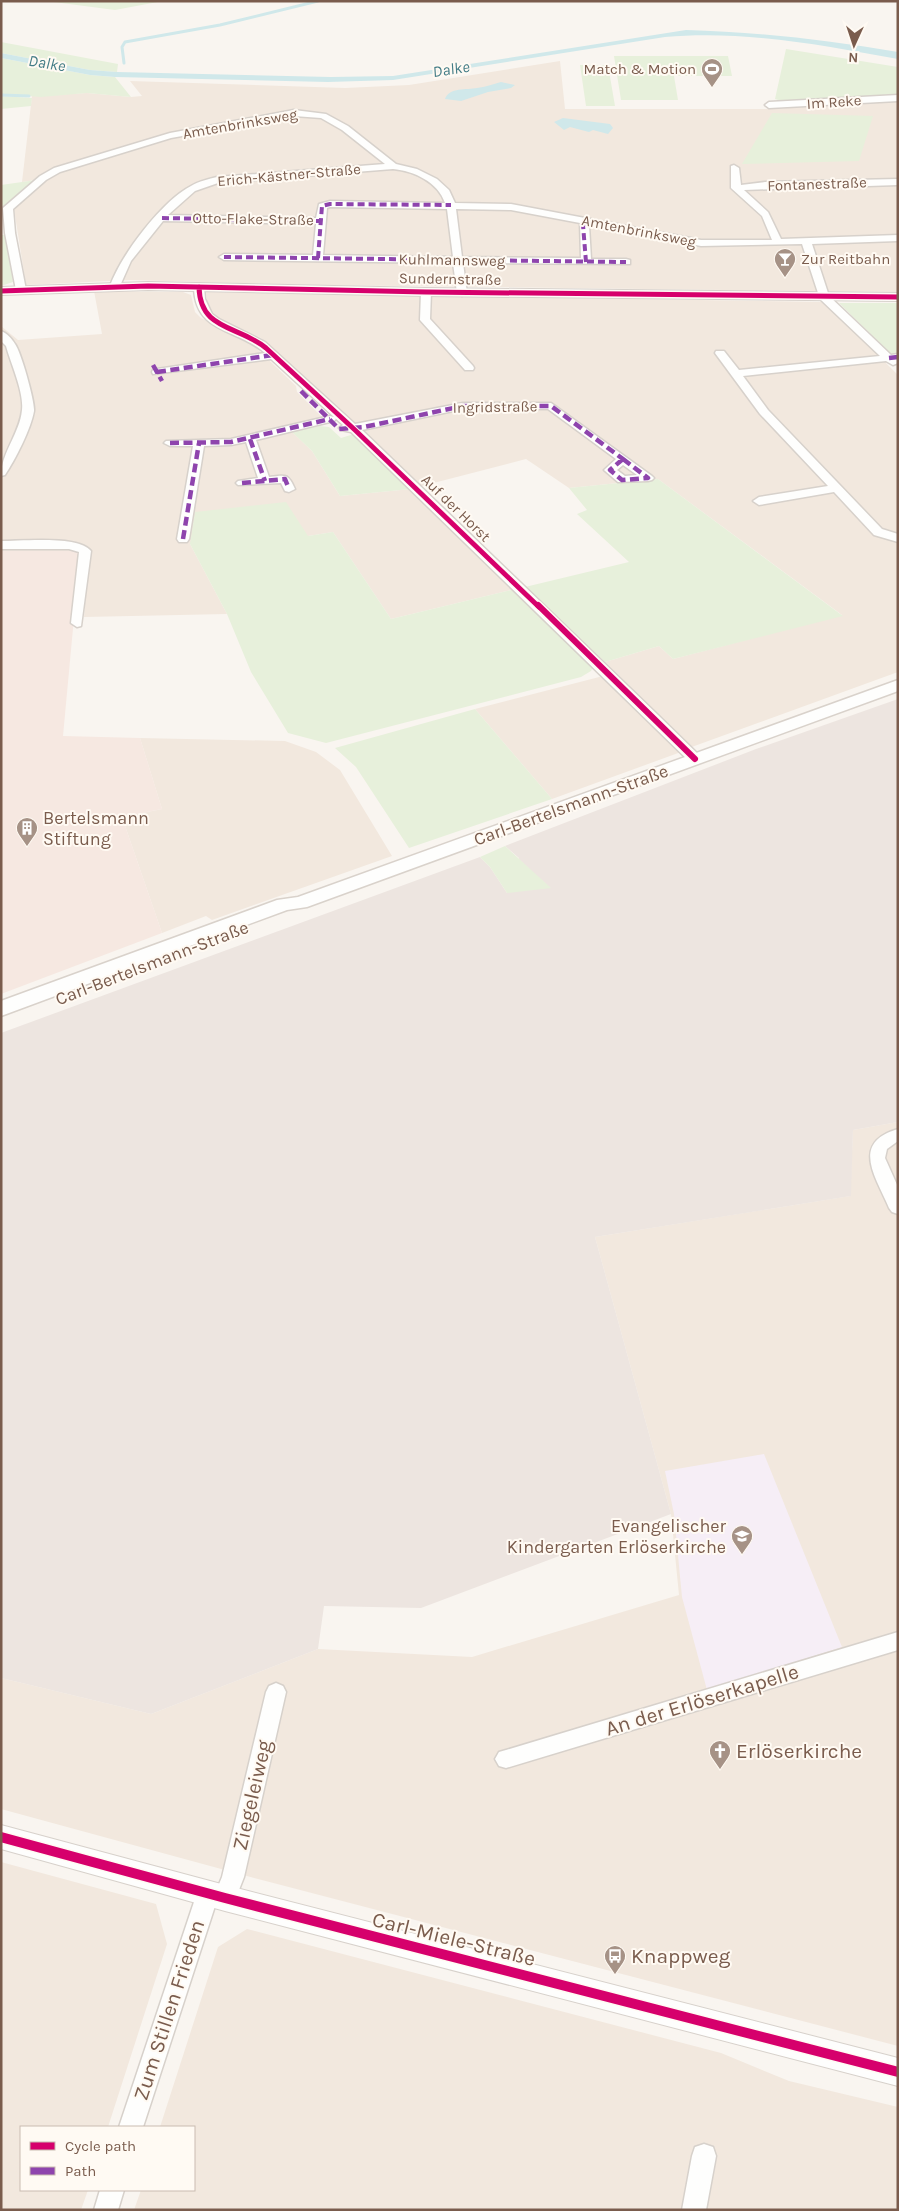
<svg xmlns="http://www.w3.org/2000/svg" width="899" height="2211" viewBox="0 0 899 2211" font-family="Karla,sans-serif">
<rect width="100%" height="100%" fill="#f9f5f0"/>
<path fill="#f2e8de" d="M560,61l5,48h207l126,-8v191l-582,-7 -186,-5 -104,5 -12,-76 30,-28 -8,-1 -14,2 10,-86 55,-3 44,4 11,-1 -12,-15 215,7 64,-3z
M94,291l89,1 8,3 4,17 6,6 54,29 41,39 1,6 26,26 -36,9 25,24 28,45 71,-7 104,100 -124,30 -58,-87 -25,4 -118,8 37,70 -143,3 5,-64h-9l-6,-2h-73v-225l17,14 84,-6z
M206,292l618,10 74,73v297l-209,76 -84,-86 54,-16 14,13 169,-44 -184,-136 -89,9 -43,-29 -108,28 -157,-149 -45,-20 -8,-7z
M607,675l74,77 -129,47 -77,-90z
M140,738l145,3 31,11 24,18 52,86 -180,64 -6,-4 -44,17 -40,-116 40,-8z
M898,1122v924l-640,-167 -257,-70v-131l150,36 167,-65 154,8 207,-62 -8,-81 -76,-277 255,-41 3,-66z
M1,1862l155,42 11,40 -59,183h-87v63h67l-7,20h-80z
M247,1929l474,124 68,28 109,26v103h-764l7,-20h53v-63h-34l58,-180z"/>
<path fill="#f6e8e1" d="M1,551h73l6,2 -17,183 77,2 22,71 -40,8 40,116 -161,61z"/>
<path fill="#ede5e0" d="M898,699v423l-45,8 -2,66 -256,41 76,277 -250,94 -97,-2 -6,43 -167,65 -150,-36v-645l479,-176 10,10 17,26 12,-35 -14,-12 251,-97z"/>
<path fill="#f6eef6" d="M764,1454l78,193 -135,43 -25,-93 -8,-83 -9,-43z"/>
<path fill="#e7f0db" d="M46,1h117l-48,9z
M1,42l117,22 -1,8 -27,-2 -89,-17z
M786,49l112,18v29l-110,7 -13,-4z
M614,56h114l4,20h-58l4,24h-57z
M1,58l89,17 25,2 16,20 -44,-4 -46,4 -40,-3z
M580,65h28l7,41h-29z
M1,96l31,2 -1,8 -30,3z
M772,113l101,3 -14,45 -117,3z
M36,180l-31,27h-4v-22z
M1,235h5l7,47 -12,4z
M839,303h59v51l-6,1z
M320,426l9,1 12,11 13,-4 57,55 -71,7 -28,-45 -20,-19z
M658,479l185,137 -170,43 -14,-13 -54,16 -80,-75 104,-25 -52,-48 10,-4 -18,-22z
M286,502l22,34 25,-4 58,87 124,-30 79,76 -3,6 -10,6 -255,66 -38,-10 -37,-61 -24,-58 -37,-70 5,-32z
M475,709l77,90 -143,49 -53,-81 -21,-19z
M505,846l46,42 -44,5 -17,-26 -10,-10z"/>
<path fill="#d0e8ea" d="M686,30c71,2 142,10 212,22v7c-76,-14 -155,-29 -233,-22l-272,43 -65,2 -213,-5 -25,-2 -89,-17v-5l89,17 27,2 214,5 62,-1z
M501,82l14,3 -4,3 -23,4 -27,9 -16,-2c4,-12 22,-9 32,-11 8,-1 16,-4 24,-6z
M563,118l47,6 3,4 -5,6 -15,-4 -4,2 -19,-5 -6,3 -10,-8z"/>
<g fill="none" stroke-linecap="round" stroke-linejoin="round">
<path stroke="#d0e8ea" stroke-width="3" d="M124,63l-2,-16 3,-5 95,-17 98,-24
M1,95l28,1"/>
<g stroke="#d7d1cb" stroke-width="3">
<path id="minor" d="M898,95v6l-129,7 -4,-3 4,-3z
M294,110l32,4 22,12 48,38 21,5 20,10 12,11 6,13 56,1 190,36h71l-10,-24 -31,-28v-22l3,-1 5,3 2,17 24,-3 133,-3v6l-154,5 24,22 13,27 117,-4v6l-86,3 17,52 62,59 7,-1v9l-5,2 -7,-4 -143,15 25,34 114,119 16,5v8l-24,-7 -40,-43 -75,13 -6,-4 6,-4 69,-11 -68,-72 -45,-61 1,-2h8l15,19 141,-14 -60,-57 -18,-55 -101,2 -112,-21 2,34h35l4,1v4l-167,-1 4,30 -5,3 -5,-3 -4,-30 -229,-3 -5,-3 5,-3 89,1 3,-31 -153,-3 -32,40 -12,27h-8l-1,-2c11,-31 52,-85 81,-100 8,-5 18,-7 26,-9l168,-13 -43,-34 -21,-12 -27,-2 -123,22 -111,34 -14,8 -33,29 2,24 11,57 -5,3 -5,-3 -11,-57 -2,-25 37,-32 14,-8 116,-35zM393,169c21,2 45,13 52,34l-115,-2 -11,3 -3,14 -148,-3 27,-24 23,-8zM330,207l117,2 6,48 -130,-2 4,-47zM456,209l55,1 69,13 1,35 -119,-1z
M199,284l5,3 1,12 7,15 7,5 46,23 90,82 108,-21h88l101,73 2,2 -2,2 -4,1 -30,1 -14,-12 12,-11 -68,-50h-85l-101,21 296,285 42,41 2,3 -2,3h-10l-339,-330 -10,-2 -2,-2 4,-3 -9,-8 2,2 -2,2 -78,19 13,37c17,-2 19,-4 26,12l-6,3 -4,-1 -4,-8 -43,2 -2,-2 2,-2 20,-3 -12,-36 -15,3 -27,1 -15,93 -2,3h-8l-2,-3 16,-93h-23l-6,-3 2,-2 65,-2 99,-23 4,1 -63,-58 -118,15 -1,-2 1,-2 4,-1 108,-16c-28,-25 -70,-19 -71,-66zM623,465l14,10 -12,1 -8,-6z
M426,289l5,3 -1,27 43,47 1,2 -1,2h-8l-45,-50 1,-28z
M1,331c6,2 11,8 14,13 6,8 20,58 19,67 -3,18 -19,49 -29,64l-4,1c0,-23 19,-43 21,-66 2,-18 -11,-46 -16,-64l-5,-5z
M1,541c20,0 78,-6 90,10l-10,75 -4,1 -6,-4 8,-71 -10,-3h-68z
M898,1129v12l-11,8 -2,9 13,29v27l-6,-2 -3,-4c-13,-31 -39,-65 9,-79z
M898,1632v18l-392,118 -7,-2 -4,-7 4,-7 7,-2z
M276,1683l7,3 3,6 -42,185 -11,28 -8,3 -8,-3 -1,-2 -73,224h-24l78,-234 3,-7 8,-3 8,3 1,3 5,-12 44,-185 3,-6z
M704,2144l9,3 3,9 -10,54h-24l10,-54 3,-9z
M100,2190h24l-6,20h-24z"/>
</g>
<g stroke="#d7d1cb" stroke-width="2">
<path id="tertiary" d="M148,282l278,6 472,5v8l-472,-5 -278,-6 -147,5v-8z
M1,1825l224,60 673,173v28l-673,-175 -224,-62z"/>
</g>
<g stroke="#d9d2cb" stroke-width="3">
<path id="secondary" d="M898,680v11l-591,216 -20,3 -286,106v-15l276,-101 21,-3z"/>
</g>
<use href="#minor" fill="#fefefd" fill-rule="evenodd"/>
<use href="#tertiary" fill="#fefefd" fill-rule="evenodd"/>
<use href="#secondary" fill="#fefefd" fill-rule="evenodd"/>
<path stroke="#8e44ad" stroke-width="4" stroke-dasharray="7 4" stroke-linecap="butt" d="M162,218l158,3
M224,257l402,5
M318,258l4,-52 8,-2 121,1
M586,262l-3,-37 4,-4"/>
<path stroke="#8e44ad" stroke-width="4.5" stroke-dasharray="9 4.5" stroke-linecap="butt" d="M889,358l9,-1
M153,365l9,16
M157,372l116,-17
M301,391l38,38 25,-2 99,-21h88l72,53
M250,439l15,42
M170,443l61,-1 99,-23
M623,459l25,19 -26,2 -12,-10z
M242,483l43,-4 4,10
M183,539l16,-96"/>
<g stroke="#fffaf3" stroke-width="7">
<path id="cycleway-far2" d="M199,287c1,44 39,38 67,61l89,82 184,177
M1,291l147,-5 278,6 472,5"/>
</g>
<g stroke="#fffaf3" stroke-width="9">
<path id="cycleway-far1" d="M538,605l157,154"/>
</g>
<g stroke="#fffaf3" stroke-width="13">
<path id="cycleway" d="M1,1837l224,61 673,174"/>
</g>
<use href="#cycleway-far2" stroke="#d6006c" stroke-width="5"/>
<use href="#cycleway-far1" stroke="#d6006c" stroke-width="6"/>
<use href="#cycleway" stroke="#d6006c" stroke-width="10"/>
</g>
<defs>
<g id="stadium-pin" transform="scale(1.125)"><path d="M0 17L-7.5 6A9.5 9.5 0 1 1 7.5 6Z" fill="#a69286" stroke="#fffaf3"/><path d="M0-5a6.5 5 0 1 0 0 10a6.5 5 0 1 0 0-10ZM-3.5-1.8h7v3.6h-7Z" fill="#fff"/></g>
<g id="bar-pin" transform="scale(1.125)"><path d="M0 17L-7.5 6A9.5 9.5 0 1 1 7.5 6Z" fill="#a69286" stroke="#fffaf3"/><path d="M-6-5H6L.8 .8V4.5H3.5V6h-7V4.5H-.8V.8Z" fill="#fff"/></g>
<g id="building-pin" transform="scale(1.125)"><path d="M0 17L-7.5 6A9.5 9.5 0 1 1 7.5 6Z" fill="#a69286" stroke="#fffaf3"/><path d="M-4-6H4V6H1V3H-1V6H-4ZM-2.5-4.3h1.7v1.8h-1.7ZM.8-4.3h1.7v1.8H.8ZM-2.5-1h1.7V.8h-1.7ZM.8-1h1.7V.8H.8Z" fill="#fff"/></g>
<g id="school-pin" transform="scale(1.125)"><path d="M0 17L-7.5 6A9.5 9.5 0 1 1 7.5 6Z" fill="#a69286" stroke="#fffaf3"/><path d="M0-5L7-2L0 1L-7-2ZM-4 1L0 2.5L4 1V4Q0 6-4 4Z" fill="#fff"/></g>
<g id="church-pin" transform="scale(1.125)"><path d="M0 17L-7.5 6A9.5 9.5 0 1 1 7.5 6Z" fill="#a69286" stroke="#fffaf3"/><path d="M-1.2-6h2.4v3.5h3.3v2.4h-3.3V6h-2.4V-.1h-3.3v-2.4h3.3Z" fill="#fff"/></g>
<g id="bus-pin" transform="scale(1.125)"><path d="M0 17L-7.5 6A9.5 9.5 0 1 1 7.5 6Z" fill="#a69286" stroke="#fffaf3"/><path d="M-5-6H5V4H4V6H2V4H-2V6H-4V4H-5ZM-3.5-4V0h7V-4ZM-3.5 1.2v1.5H-2V1.2ZM2 1.2v1.5H3.5V1.2Z" fill="#fff"/></g>
</defs>
<g fill-rule="evenodd">
<use href="#stadium-pin" x="712" y="69"/>
<use href="#bar-pin" x="785" y="259"/>
<use href="#building-pin" x="27" y="828"/>
<use href="#school-pin" x="742" y="1536"/>
<use href="#church-pin" x="720" y="1751"/>
<use href="#bus-pin" x="615" y="1956"/>
</g>
<g text-anchor="middle" dominant-baseline="central" stroke-width="4" stroke-linejoin="round" paint-order="stroke">
<g font-size="15" fill="#7a5c4d" stroke="#fffaf3" text-anchor="end">
<text x="696" y="69">Match &amp; Motion</text>
<text x="801" y="259" text-anchor="start">Zur Reitbahn</text>
</g>
<g font-size="15" fill="#7a5c4d" stroke="#fffaf3">
<text transform="translate(834 102) rotate(-4)">Im Reke</text>
<text transform="translate(240 124) rotate(-10)">Amtenbrinksweg</text>
<text transform="translate(289 175) rotate(-5)">Erich-Kästner-Straße</text>
<text transform="translate(817 184) rotate(-2)">Fontanestraße</text>
<text transform="translate(253 219) rotate(1)">Otto-Flake-Straße</text>
<text transform="translate(639 231) rotate(11)">Amtenbrinksweg</text>
<text transform="translate(452 260) rotate(1)">Kuhlmannsweg</text>
<text transform="translate(450 279) rotate(1)">Sundernstraße</text>
<text transform="translate(495 407) rotate(-1)">Ingridstraße</text>
<text transform="translate(456 508) rotate(44)">Auf der Horst</text>
</g>
<g font-size="16" font-style="italic" fill="#437c86" stroke="#fffaf3">
<text transform="translate(47 63) rotate(9)">Dalke</text>
<text transform="translate(451 69) rotate(-9)">Dalke</text>
</g>
<g font-size="18" fill="#7a5c4d" stroke="#fffaf3">
<text transform="translate(571 805) rotate(-20)">Carl-Bertelsmann-Straße</text>
<text transform="translate(152 963) rotate(-21)">Carl-Bertelsmann-Straße</text>
</g>
<g font-size="18" fill="#7a5c4d" stroke="#fffaf3" text-anchor="start">
<text x="43" y="818">Bertelsmann<tspan x="43" dy="21">Stiftung</tspan></text>
<text x="726" y="1526" text-anchor="end">Evangelischer<tspan x="726" dy="21">Kindergarten Erlöserkirche</tspan></text>
</g>
<g font-size="21" fill="#7a5c4d" stroke="#fffaf3">
<text transform="translate(702 1700) rotate(-17)">An der Erlöserkapelle</text>
<text transform="translate(252 1795) rotate(-77)">Ziegeleiweg</text>
<text transform="translate(454 1939) rotate(14)">Carl-Miele-Straße</text>
<text transform="translate(169 2010) rotate(-72)">Zum Stillen Frieden</text>
</g>
<g font-size="21" fill="#7a5c4d" stroke="#fffaf3" text-anchor="start">
<text x="736" y="1751">Erlöserkirche</text>
<text x="631" y="1956">Knappweg</text>
</g>
</g>
<rect width="899" height="2211" fill="none" stroke="#7a5c4d" stroke-width="5"/>
<rect x="20" y="2126" width="175" height="65" fill="#fffaf3" stroke="#cabbb1"/>
<rect x="30" y="2142" width="25" height="8" fill="#d6006c" stroke="#cabbb1"/>
<text x="65" y="2151" font-size="15" fill="#7a5c4d">Cycle path</text>
<rect x="30" y="2167" width="25" height="8" fill="#8e44ad" stroke="#cabbb1"/>
<text x="65" y="2176" font-size="15" fill="#7a5c4d">Path</text>
<g transform="translate(854 45) rotate(183)" stroke="#fffaf3" stroke-width="4" paint-order="stroke">
<path d="M0-4L9 19L0 12L-9 19Z" fill="#7a5c4d"/>
<text y="-8" font-size="14" font-weight="bold" text-anchor="middle" fill="#7a5c4d">N</text>
</g>
</svg>
